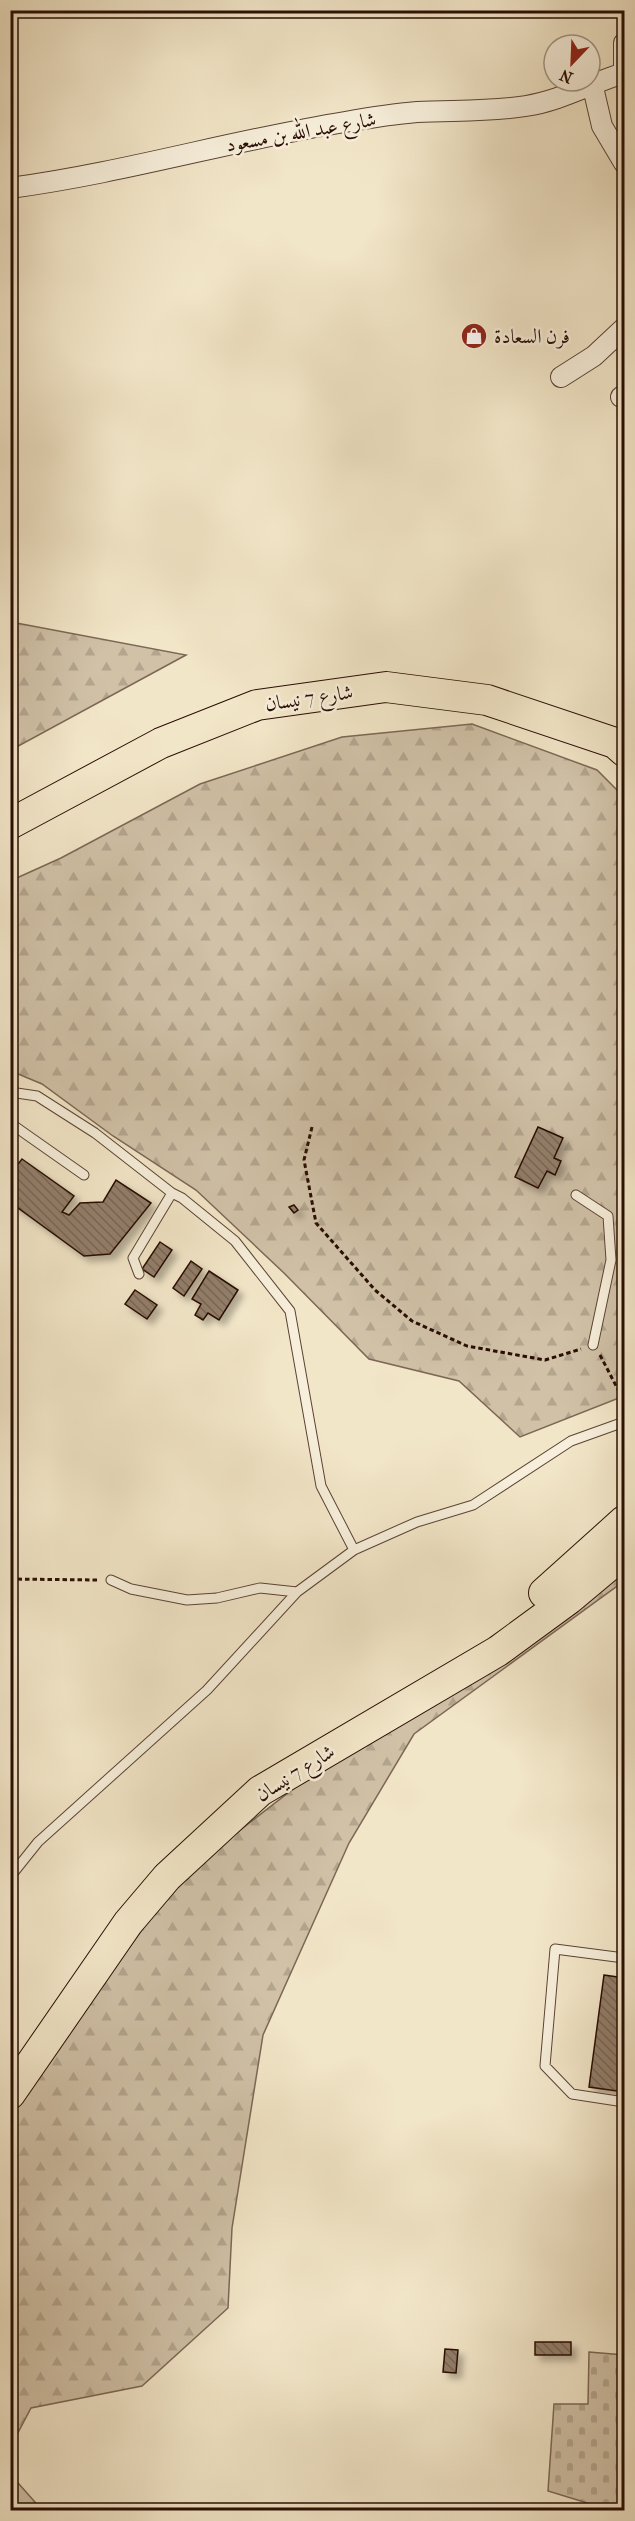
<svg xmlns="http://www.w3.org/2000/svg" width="635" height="2521" viewBox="0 0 635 2521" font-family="'IM FELL French Canon',Amiri,serif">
<defs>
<pattern id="forest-firs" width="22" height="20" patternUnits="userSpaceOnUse" patternTransform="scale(1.5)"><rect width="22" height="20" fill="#d0c1a7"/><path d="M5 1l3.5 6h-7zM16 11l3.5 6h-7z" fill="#b3a58e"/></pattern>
<pattern id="cemetery-stones" width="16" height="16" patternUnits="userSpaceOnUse" patternTransform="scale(1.5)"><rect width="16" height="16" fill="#d0c1a7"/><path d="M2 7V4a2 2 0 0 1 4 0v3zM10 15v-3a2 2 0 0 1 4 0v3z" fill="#b3a58e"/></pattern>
<pattern id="building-back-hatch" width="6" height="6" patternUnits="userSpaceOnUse" patternTransform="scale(1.5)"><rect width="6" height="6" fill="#927e6a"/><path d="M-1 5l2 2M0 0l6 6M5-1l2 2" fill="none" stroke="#765"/></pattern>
<filter id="shadow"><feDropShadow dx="5.5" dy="5.5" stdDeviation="3" flood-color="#0004"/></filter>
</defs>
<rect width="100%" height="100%" fill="#f2e6c8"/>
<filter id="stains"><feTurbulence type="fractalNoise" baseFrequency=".00333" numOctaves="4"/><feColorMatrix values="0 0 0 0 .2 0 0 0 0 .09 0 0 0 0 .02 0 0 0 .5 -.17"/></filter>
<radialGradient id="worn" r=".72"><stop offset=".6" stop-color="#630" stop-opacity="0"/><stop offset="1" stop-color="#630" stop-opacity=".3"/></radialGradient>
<path fill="url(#forest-firs)" stroke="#7c6756" stroke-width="1.5" d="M11,622l175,33 -175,95z
M472,724l125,46 27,27v599l-104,41 -61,-56 -90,-22 -85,-86 -88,-83 -83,-54 -71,-52 -31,-13 -1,-190 51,-23 139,-74 142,-47z
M624,1557v24l-210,153 -65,109 -86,192 -31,193 -4,80 -86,78 -111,22 -20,38v-333l33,-49 138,-189 195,-151z
M11,2475l31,35h-31z"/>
<path fill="url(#cemetery-stones)" stroke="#7c6756" stroke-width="1.5" d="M589,2352l35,3v124l-7,31h-7l-62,-19 6,-87h34z"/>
<path fill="url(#building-back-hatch)" stroke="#290d04" stroke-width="1.5" filter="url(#shadow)" d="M538,1127l25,11 -9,20 7,3 -6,14 -8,-4 -9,17 -23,-11z
M22,1159l52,37 -12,16 7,3 11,-12 23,-1 13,-22 35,23 -41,51 -26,2 -74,-54v-28z
M294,1205l4,5 -4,3 -5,-6z
M160,1242l12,8 -18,27 -12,-8z
M191,1261l11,8 -18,27 -11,-8z
M209,1271l29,19 -19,30 -11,-7 -5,7 -8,-5 6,-11 -9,-5z
M135,1290l22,15 -10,14 -22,-15z
M604,1975l20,3v114l-35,-5z
M535,2342h36v13h-36z
M445,2349l13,1 -2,23 -13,-1z"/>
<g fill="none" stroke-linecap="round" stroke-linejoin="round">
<g stroke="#5b4335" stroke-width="11">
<path id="lane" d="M10,1092l27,4 58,37 77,60 10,5 53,43 55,70 31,175 33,64 63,-28 56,-17 98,-64 53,-19
M10,1123l74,52
M576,1195l32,21 3,44 -18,85
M139,1274l-6,-16 39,-65
M111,1580l20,9 56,11 30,-2 43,-10 37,4
M10,1877l28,-35 169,-152 90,-98 57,-42
M624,1958l-69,-9 -10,117 27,28 52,8"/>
</g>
<g stroke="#5b4335" stroke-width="22">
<path id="street" d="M624,73v-30
M592,83l10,43 22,37
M10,188c113,-15 223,-48 335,-66 23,-4 48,-8 72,-10 36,-2 72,0 109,-6 34,-5 65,-23 98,-33
M561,377l33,-21 30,-28
M621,397l3,-2"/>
</g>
<g stroke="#290d04" stroke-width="32">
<path id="primary" d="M10,824l151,-81 96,-38 129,-18 101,13 128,43 9,8
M544,1593l80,-72
M10,2094l118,-171 39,-46 93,-86 238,-140 71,-52 55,-46"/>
</g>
<path stroke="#290d04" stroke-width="3" stroke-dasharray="4.5 3" stroke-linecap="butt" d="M312,1127l-8,33 12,63 59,67 37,31 55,25 78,14 36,-11
M600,1355l24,46
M10,1579l87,1"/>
<use href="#lane" stroke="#f7efdb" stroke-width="9"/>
<use href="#street" stroke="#f7efdb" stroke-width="20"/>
<use href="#primary" stroke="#f2e6c8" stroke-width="30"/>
</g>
<defs>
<g id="shop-disc" transform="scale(1.35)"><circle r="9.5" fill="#8f2418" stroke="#f7efdb"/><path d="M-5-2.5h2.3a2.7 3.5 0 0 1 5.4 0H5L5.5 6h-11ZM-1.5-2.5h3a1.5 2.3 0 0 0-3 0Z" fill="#fff"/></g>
</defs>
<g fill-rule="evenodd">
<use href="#shop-disc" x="474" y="336"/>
</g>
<g text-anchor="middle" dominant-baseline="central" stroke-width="5" stroke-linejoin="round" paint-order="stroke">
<g font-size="20" fill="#290d04" stroke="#f7efdb">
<text transform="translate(301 132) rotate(-10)">شارع عبد الله بن مسعود</text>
<text transform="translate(309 698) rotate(-8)">شارع 7 نيسان</text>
<text transform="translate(295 1773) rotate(-32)">شارع 7 نيسان</text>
</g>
<g font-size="20" fill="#290d04" stroke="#f7efdb" text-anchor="start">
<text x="494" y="336">فرن السعادة</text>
</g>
</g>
<rect width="635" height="2521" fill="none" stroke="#f2e6c8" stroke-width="36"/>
<rect x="12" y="12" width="611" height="2497" fill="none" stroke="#290d04" stroke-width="3"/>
<rect x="18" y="18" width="599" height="2485" fill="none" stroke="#290d04" stroke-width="1.5"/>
<g transform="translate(572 63) rotate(203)"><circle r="28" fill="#f7efdb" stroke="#a59585" stroke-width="1.5"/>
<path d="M0-4.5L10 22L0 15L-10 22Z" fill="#8f2418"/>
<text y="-9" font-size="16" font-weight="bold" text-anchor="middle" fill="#290d04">N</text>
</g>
<rect width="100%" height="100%" filter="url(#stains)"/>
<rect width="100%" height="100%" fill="url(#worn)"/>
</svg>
